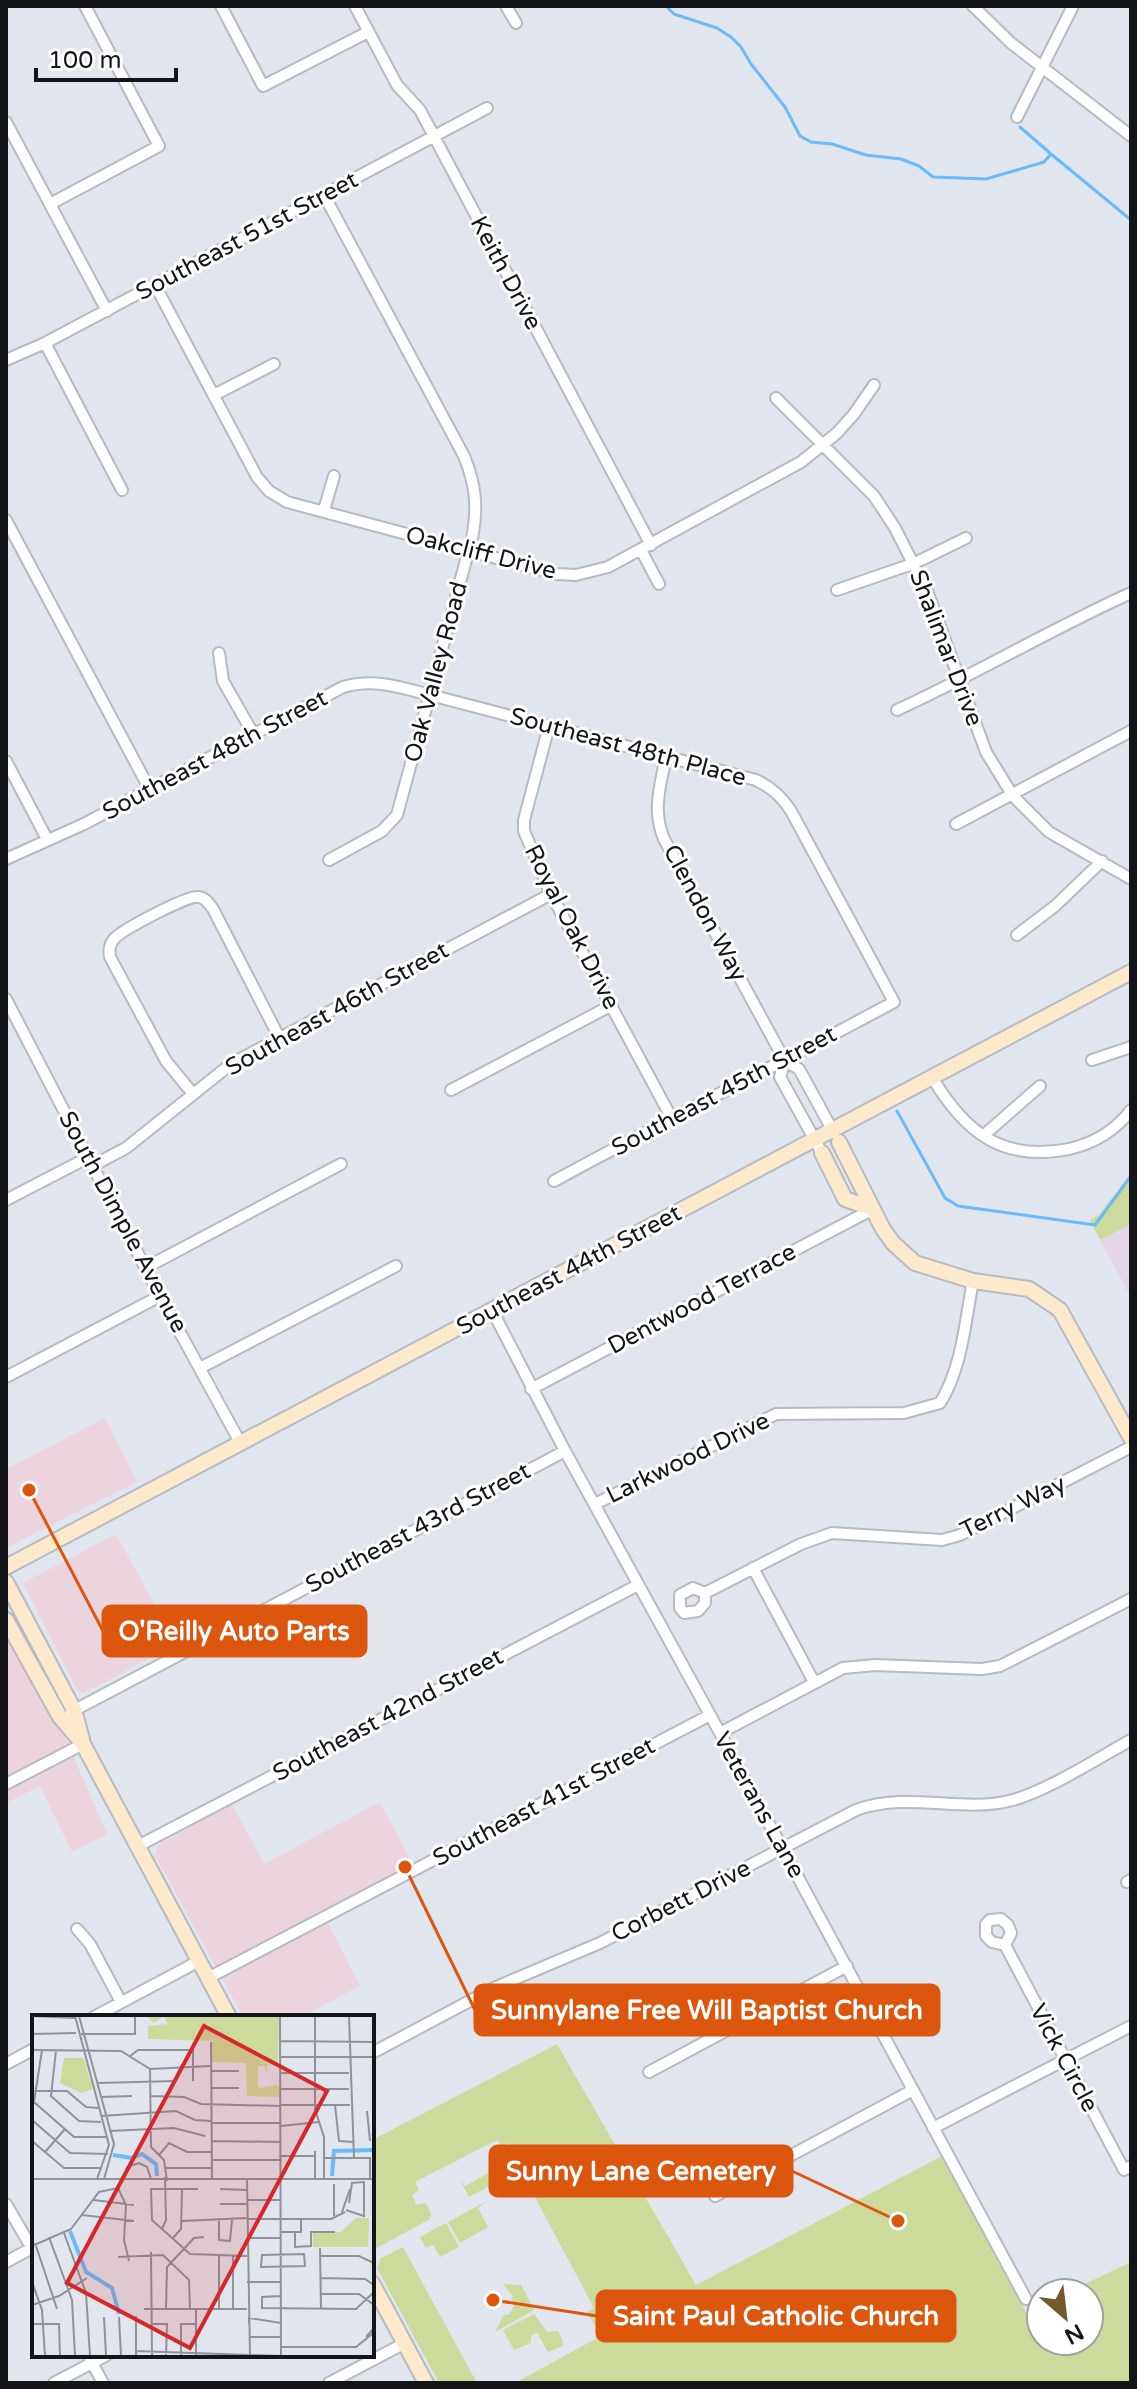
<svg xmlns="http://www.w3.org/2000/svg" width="1137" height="2389" viewBox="0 0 1137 2389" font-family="'Varela Round',sans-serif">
<rect width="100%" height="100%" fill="#e1e5ee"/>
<path fill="#ecd4de" d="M105,1418l32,64 -131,66v-79z
M116,1534l60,110 -92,49 -6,-2 -55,-108z
M6,1635l59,102 42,97 -35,18 -32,-66 -34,17z
M380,1802l38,72 -90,49 32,63 -59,31h-58l-88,-162 3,-10 74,-41 32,60z"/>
<path fill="#e4d5e8" d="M1131,1224v73l-31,-57z"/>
<path fill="#ccdb9b" d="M1131,1173v51l-31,16 -10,-20 9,-5z
M557,2044l139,241 246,-129 84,156 15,-7v36h48v-48h-23l65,-31v121h-616l86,-47 -14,-24 7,-4 -73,-137 -6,1 -7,-13 7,-6 -5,-10 -8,3 -5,-6 -82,42 4,8 -7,5 5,10 9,-2 5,11 -1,5 -57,31 -1,-110z
M496,2161l7,12 -1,6 -33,18 -9,-17 5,6 33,-18z
M487,2201l-9,7 10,19 -28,16 -12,-21z
M446,2223l13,24 -19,10 -7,-12 -7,3 -6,-11z
M403,2247l74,136h-38l-62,-115 4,-10z
M503,2284l18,1 13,25 -39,22 9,-17h5l6,-11 -4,-6 3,-1z
M534,2314l13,18 11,-1 5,10 -1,5 -14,6 -11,-19 -6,3v7l-17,7 -11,-20z"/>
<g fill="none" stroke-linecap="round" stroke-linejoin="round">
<path stroke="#6bbafa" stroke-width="3" d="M666,6l8,8 43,14 14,9 10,10 10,17 34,43 15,29 11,6 21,2 34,11 35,4 18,7 14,11 53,2 58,-17 7,-8 80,66
M1020,127l30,26
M897,1111l48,87 13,8 137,19 36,-49"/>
<g stroke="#b6bac2" stroke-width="14">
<path id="street" d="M221,6l42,80 105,-54
M355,6l42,79 23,25 231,435
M506,6l10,17
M973,6l38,37 120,93
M1017,117l56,-111
M6,122l101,189
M324,195l140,261c12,29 14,52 8,82l-75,277 -15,16 -53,29
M50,204l109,-58 -74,-140
M155,285l102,192 12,14 18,11 269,72 20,1 32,-8 193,-105 36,-29 17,-19 20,-29
M45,343l77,147
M6,360l39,-17 442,-235
M214,395l60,-31
M776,398l98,98 21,32 32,63 59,161 27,44 36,36 82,47
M324,510l10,-34
M6,520l144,270
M641,550l18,34
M837,590l78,-27 51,-25
M219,653l4,28 31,54
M897,710c79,-36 154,-81 234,-117
M549,726l-25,94v11l27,63 120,223
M666,757c-6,29 -14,54 -2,82l121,222 14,8 35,64
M6,761l41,78
M956,824l175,-93
M6,859l78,-35 259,-137c31,-9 56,0 87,8l326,85c16,8 25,16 35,31l103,191c-113,61 -228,118 -340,179
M1017,935l38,-29 47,-45
M6,999l154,297 81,148
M1092,1060l39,-13
M785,1061l-5,16 42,76
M932,1077c33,56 71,85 137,72 26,-6 46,-18 62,-39
M451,1090l161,-85
M193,1094l-27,-33 -56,-104c-1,-7 -1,-12 4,-18 8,-9 73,-44 85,-42 7,1 10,7 14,12l66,128
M984,1135l56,-49
M94,1165l32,-17 105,-84 320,-170
M6,1200l83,-43
M147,1267l194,-103
M492,1310l73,141 155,282 306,566
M200,1368l196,-102
M6,1377l154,-81
M531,1389l342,-180
M595,1504l181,-90 128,-1 36,-10c22,-35 25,-81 33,-122
M753,1568l61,114
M693,1588l12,5v10l-7,8 -14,2 -4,-5v-13z
M705,1593l96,-49 31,-11 110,7 18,-5 171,-88
M71,1712l494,-261
M720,1733l123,-65 32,-3 107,4 18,-3 131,-67
M6,1784l77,-40
M138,1846l500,-261
M1127,1882l4,-2
M77,1929l13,15 31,58
M1005,1945l-13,-3 -6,-6v-12l4,-4 11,-1 7,6 3,8 -6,12 119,225 7,-4
M208,1978l502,-263
M94,2017l105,-56
M372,2053l124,-66 104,-44 256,-133c53,-19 103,3 153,-9 35,-8 89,-43 122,-61
M6,2064l28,-15
M649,2072l198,-106
M933,2128l198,-102
M715,2196l198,-106
M6,2204l28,48
M6,2262l28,-15
M88,2355l15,28
M54,2383l53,-28
M329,2383l76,-40"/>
</g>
<g stroke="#b6bac2" stroke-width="18">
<path id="secondary" d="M839,1142l44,87 10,14 22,20 58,18 56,8 31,21 71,128
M822,1153l23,46 28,10
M6,1567l1125,-595
M6,1582l68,128 8,29
M6,1620l54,97 23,27 146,273
M372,2283l54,100"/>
</g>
<use href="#street" stroke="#fff" stroke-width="10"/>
<use href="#secondary" stroke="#fde9cc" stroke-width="14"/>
</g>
<g text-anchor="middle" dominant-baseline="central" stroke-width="6" stroke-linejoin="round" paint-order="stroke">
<g font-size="24" fill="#141518" stroke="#fff">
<text transform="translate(247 236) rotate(-28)">Southeast 51st Street</text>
<text transform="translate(506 273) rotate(62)">Keith Drive</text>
<text transform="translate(481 553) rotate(14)">Oakcliff Drive</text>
<text transform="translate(946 648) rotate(69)">Shalimar Drive</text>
<text transform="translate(436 672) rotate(-75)">Oak Valley Road</text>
<text transform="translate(628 747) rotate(15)">Southeast 48th Place</text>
<text transform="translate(215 755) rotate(-28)">Southeast 48th Street</text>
<text transform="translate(705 913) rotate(62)">Clendon Way</text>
<text transform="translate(572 927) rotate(63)">Royal Oak Drive</text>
<text transform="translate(337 1009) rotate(-29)">Southeast 46th Street</text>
<text transform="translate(724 1091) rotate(-28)">Southeast 45th Street</text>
<text transform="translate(123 1222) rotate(62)">South Dimple Avenue</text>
<text transform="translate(569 1270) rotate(-28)">Southeast 44th Street</text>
<text transform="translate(702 1299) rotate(-28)">Dentwood Terrace</text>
<text transform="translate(688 1458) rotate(-26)">Larkwood Drive</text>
<text transform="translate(1013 1507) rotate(-26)">Terry Way</text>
<text transform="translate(418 1528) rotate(-28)">Southeast 43rd Street</text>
<text transform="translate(388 1715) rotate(-28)">Southeast 42nd Street</text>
<text transform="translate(544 1802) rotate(-28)">Southeast 41st Street</text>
<text transform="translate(759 1805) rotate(61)">Veterans Lane</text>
<text transform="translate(681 1901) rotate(-27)">Corbett Drive</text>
<text transform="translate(1064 2058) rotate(62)">Vick Circle</text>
</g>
</g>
<g transform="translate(32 2015)">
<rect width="342" height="342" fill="#e1e5ee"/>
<path d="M115,1h132l-1,46 -19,1 14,1 -6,1v9l-3,-8h-6v22l21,-3v12l-32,-1 -1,-33 -34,-1 -1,-21 -63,-2v-13l20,-2 -4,-8 -10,7zM32,43h19l13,32 -11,-25 8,24 -12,4 -21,-10zM324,203h13l-1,29h-55v-14l28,-1z" fill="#ccdb9b"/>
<path fill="none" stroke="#6bbafa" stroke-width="4" d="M81,140l19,3 10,-4 14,10 1,12M300,161l2,-25 40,-1M38,216l16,41 26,16 7,26"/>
<path fill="none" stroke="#8f9298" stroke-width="2" d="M0,1l43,2M43,1l34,129 -12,34M47,1l35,128 -10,35M248,1l1,340M283,1v93l9,28v42M317,1l5,142M0,19l44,-1M49,19h54v-18M248,26l94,1M179,27l1,137M0,35l89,1 29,18 61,-3M10,35l-8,52 40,35h32M24,35l-5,46 28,25 22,1M97,42l9,-7h55v31M248,42h94M118,54l1,78 13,13 3,21M179,56h28M249,58h68M65,68l79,-2M179,73h28M249,74h68M1,76h34l19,16 13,1M119,81l33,1 17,7 79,2M69,82l31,-1M249,90h69M303,90l4,36 15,1M335,96l3,30M69,101l75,-5 19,9 17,1M0,105l38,33 38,1M180,108h69M249,111l38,-4M77,116l65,-3 31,8M0,126l32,27h37M180,126l69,1M13,137l20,-23M127,140l10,-12 18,9h25M249,141h34M292,143h46v21M180,145h70M134,153h46M283,163v-27M0,164h342M91,164l4,-12 12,-4 8,4 4,12M215,164l3,177M85,171l9,19 -2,35 5,21M166,174h-47l1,31 38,34 57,2M188,174l27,1M62,185l40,5M215,185h33M188,189h27M314,195l18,6v-34l-12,1 -3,20M310,197l8,-23M50,200l52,6M302,201v-32M215,204h84l14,-7M150,206l65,-3M187,206v19l11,1 2,-21M130,214l4,-9 -1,-43M249,217h20v-13M263,217v15l16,-1v-14h24M32,218l22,60 4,63M17,222l23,63 3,56M215,223h34M140,224l9,-10 1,-39M3,228l22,66M0,231l39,-17 28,-37 19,-4M288,233l1,61M119,237l1,104M272,239l1,12 -44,1 1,-12zM288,241h39l15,7M86,242l45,-2 26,25 1,29M288,263l45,1 9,6M0,267l10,28 3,46M215,267h33M289,279h38l15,11M248,281l-18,1v11l94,1 18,-17M0,290l27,-9 28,-18M112,294h103M134,294l1,-42 27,-29 10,-1M164,294v46M201,294v-54M187,295v-55M104,301v40M72,302l2,39M87,302l2,39M0,309h27l1,32M120,309h15l-1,32M217,309v-6l32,5M217,322h32M249,332h75l16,-13v-4l-6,7M104,336l145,5M149,341v-32h15"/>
<path fill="#d62828" fill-opacity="0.15" stroke="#d62828" stroke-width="4" d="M172,11l123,65 -137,257 -123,-65z"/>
<rect width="342" height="342" fill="none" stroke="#141518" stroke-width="4"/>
</g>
<path fill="none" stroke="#dd560d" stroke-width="3" d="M29 1490L103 1631M405 1867L475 2010M898 2221L792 2171M493 2300L597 2316"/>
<g fill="#dd560d" stroke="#fff" stroke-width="3">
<circle cx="29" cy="1490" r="8"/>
<circle cx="405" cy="1867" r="8"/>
<circle cx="898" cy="2221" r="8"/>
<circle cx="493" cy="2300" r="8"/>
</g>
<g fill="#dd560d" stroke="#dd560d" stroke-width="3">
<rect x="103" y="1606" width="263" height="50" rx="8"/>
<rect x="475" y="1985" width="464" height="50" rx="8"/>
<rect x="490" y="2146" width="302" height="50" rx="8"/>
<rect x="597" y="2291" width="358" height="50" rx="8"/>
</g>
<g font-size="26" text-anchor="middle" font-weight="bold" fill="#fff">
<text x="234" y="1640">O'Reilly Auto Parts</text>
<text x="707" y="2019">Sunnylane Free Will Baptist Church</text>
<text x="641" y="2180">Sunny Lane Cemetery</text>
<text x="776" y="2325">Saint Paul Catholic Church</text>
</g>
<rect width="1137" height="2389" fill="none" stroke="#141518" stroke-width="16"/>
<g transform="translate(1065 2317) rotate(152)"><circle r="38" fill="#ffffff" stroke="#a1a1a3" stroke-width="2"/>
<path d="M0-6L14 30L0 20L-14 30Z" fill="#75582c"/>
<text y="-12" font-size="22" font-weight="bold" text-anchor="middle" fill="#141518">N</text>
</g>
<path d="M36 68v12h140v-12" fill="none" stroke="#141518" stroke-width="4"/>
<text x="48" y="68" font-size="24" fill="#141518" stroke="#ffffff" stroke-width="6" paint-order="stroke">100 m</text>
</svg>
